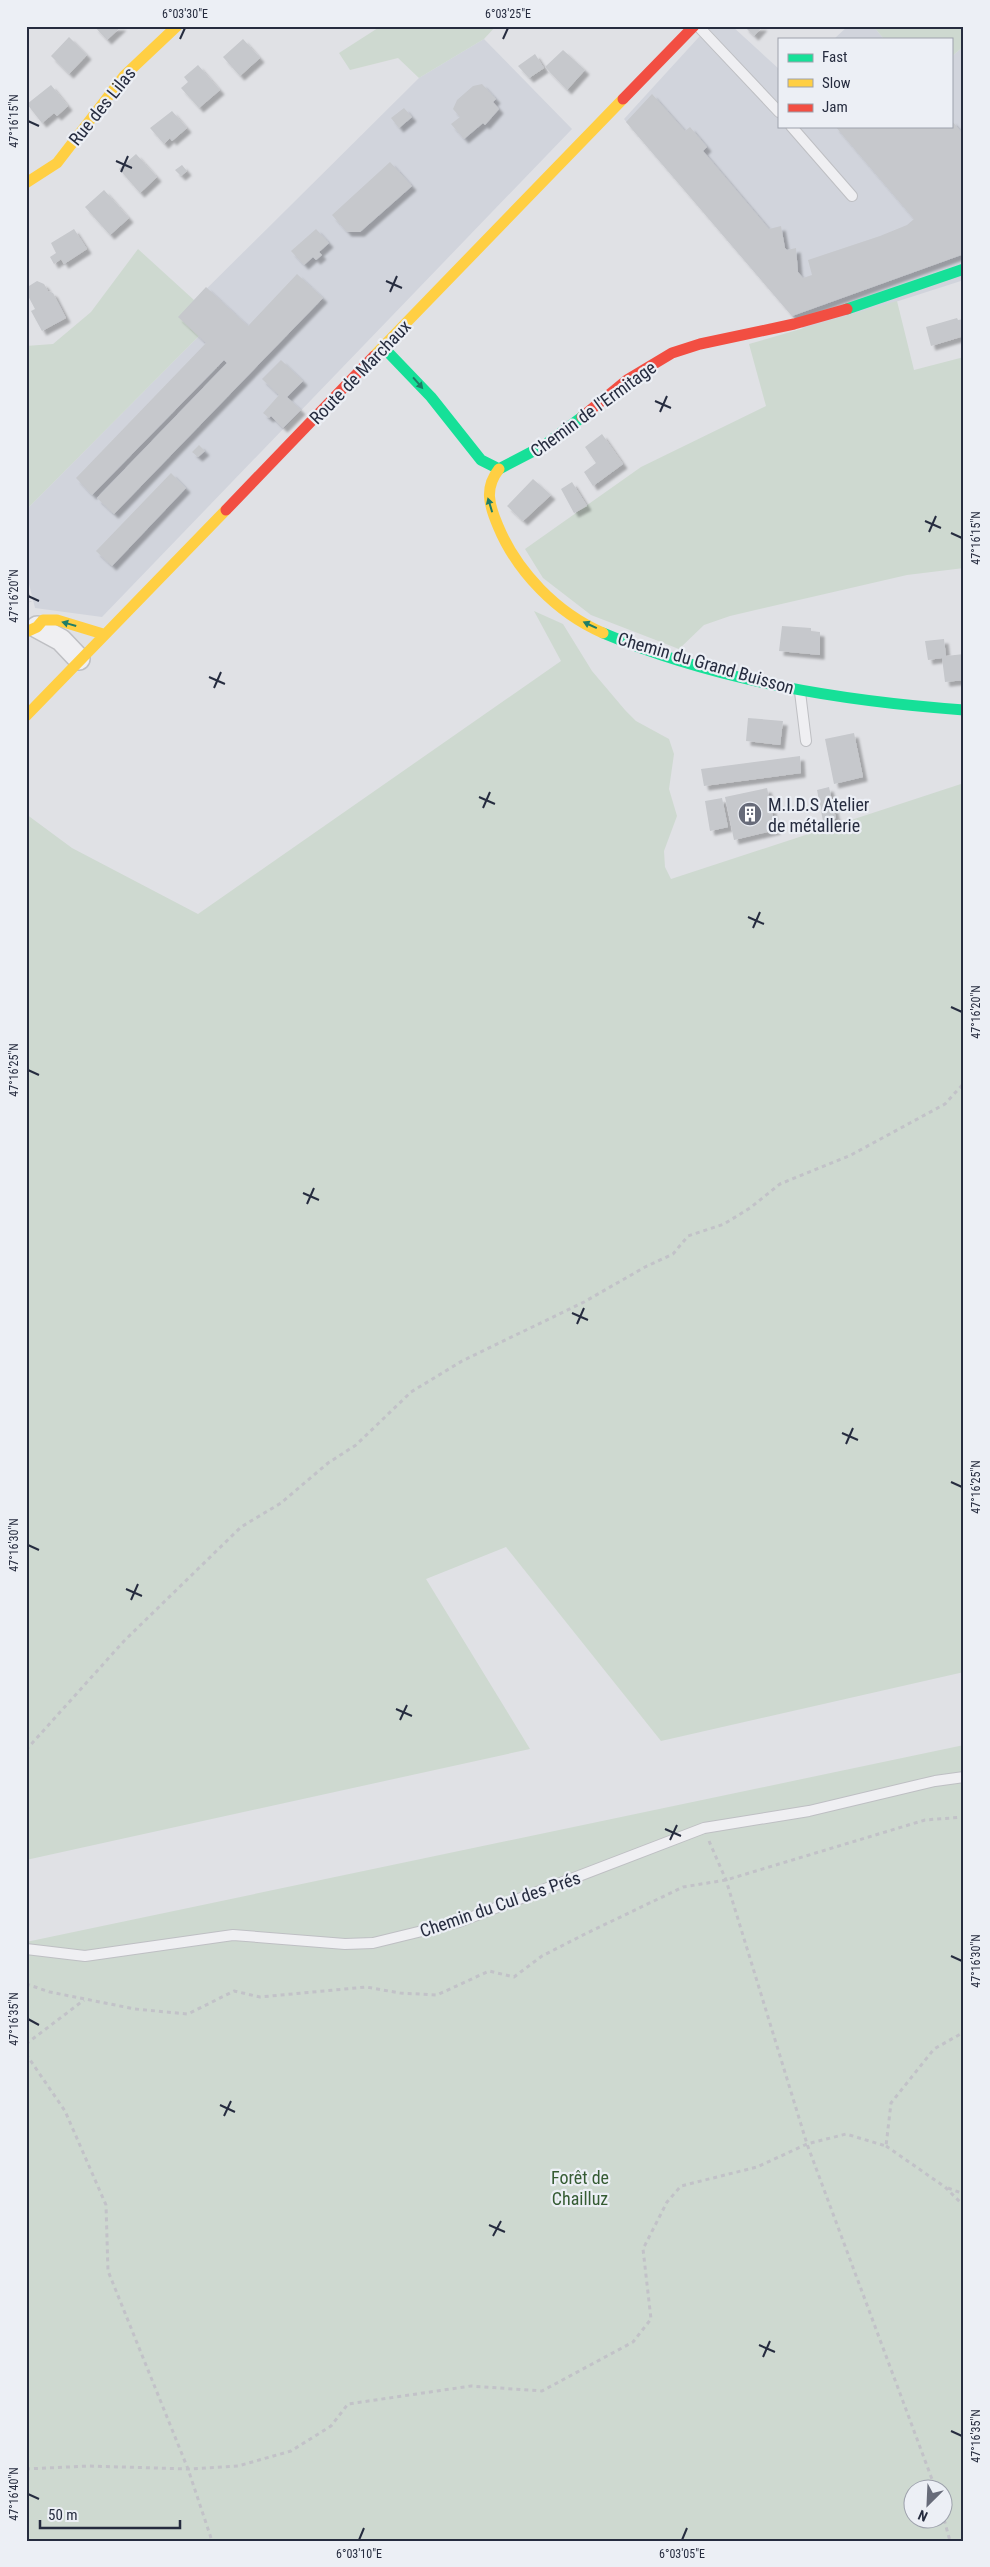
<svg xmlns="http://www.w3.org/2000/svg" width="990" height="2567" viewBox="0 0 990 2567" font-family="'Roboto Condensed',sans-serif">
<defs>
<filter id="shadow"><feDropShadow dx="4.5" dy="4.5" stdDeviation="1" flood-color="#0004"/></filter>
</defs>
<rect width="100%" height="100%" fill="#e0e1e5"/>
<path fill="#d1d4dc" d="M709,26h23l47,43v57h172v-69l13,-11v234l-159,51 -181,-212z
M848,26h25l11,13h-50z
M484,39l88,90 -470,488 -67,-9 -9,-36v-62l173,-174 -21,-19 241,-239z"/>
<path fill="#ced9d0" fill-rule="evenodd" d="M381,26h115l-12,13 -65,39 -21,-20 -48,12 -11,-17z
M873,26h91v20l-13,11v-18h-67z
M138,249l56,51 5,36 -173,174v-164l27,-2 38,-32z
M897,301l17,69 50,-13v211l-57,7 -177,41 -26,9 -25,24 -88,-34 -48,-37 -18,-29 116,-82 125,-61 -17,-62z
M534,611l29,13 29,47 33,39 11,11 33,18 5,15 -5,35 8,27 -13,35 1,16 6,12 293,-96v889l-303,69 -155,-194 -80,32 104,170 -504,111v-1046l46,34 126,66 363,-253z
M964,1745v796h-938v-599zM912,2490h30v30h-30z"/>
<path fill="#c6c8cc" filter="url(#shadow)" d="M94,26h28l-15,14z
M744,26h19l-9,10z
M69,37l18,18 -18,19 -18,-18z
M243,39l17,19 -20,18 -17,-19z
M563,50l22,20 -18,20 -22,-23z
M535,54l9,14 -15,10 -11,-12z
M198,65l22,25 -21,18 -18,-20 7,-6 -4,-5z
M482,84l14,15 -3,3 6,7 -14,16 -2,-2 -19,16 -13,-15 9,-7 -7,-8 4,-9 16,-14z
M51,85l17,21 -11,10 -3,-3 -12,10 -15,-19z
M652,94l33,37 5,-4 17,20 -4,4 66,78 12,-3 4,22 2,2 9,-2 2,24 5,6 9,-3 -4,-15 72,-24 27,-11 7,-6 -79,-93h116v-6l13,15v119l-172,62 -166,-194z
M404,108l8,9 -13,11 -8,-10z
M172,111l15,17 -15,13 -2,-3 -6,6 -14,-16z
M136,154l21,23 -17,16 -21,-24z
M390,162l22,24 -52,46h-13l-15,-17z
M182,165l5,6 -6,5 -6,-6z
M104,190l25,28 -19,17 -25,-28z
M74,229l13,20 -23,15 -3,-5 -7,5 -4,-7 6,-4 -5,-10z
M316,229l13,14 -10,9 3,3 -6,5 -3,-3 -9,8 -13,-14z
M297,274l26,24 -209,216 -17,-16 130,-135 -3,-3 -132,135 -16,-17 130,-135 -28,-26 28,-30 42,39z
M37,281l7,3 4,7 5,2 13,25 -24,13 -11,-20 4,-2 -9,-17 3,-6z
M957,318l1,2 6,-1v17l-33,10 -5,-19z
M281,360l22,21 -16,16 14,13 -18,18 -12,-12 -2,2 -6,-5 16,-18 -17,-16z
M602,434l21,30 -30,22 -9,-14 12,-9 -11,-16z
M199,445l6,6 -7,6 -6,-5z
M171,473l15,15 -74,78 -16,-15z
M533,479l18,16 -28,26 -16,-15z
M572,482l15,24 -13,7 -13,-24z
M782,626l29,2v3l9,1v23l-41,-4z
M944,639l2,17 18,-2v26l-19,2 -3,-24 -14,2 -3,-19z
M748,718l35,3 -3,24 -34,-4z
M854,733l9,44 -29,7 -9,-45z
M800,756l1,17 -97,13 -3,-17z
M829,787l7,31 -13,3 -6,-31z
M767,788l9,42 -42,10 -9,-43z
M722,798l6,29 -18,4 -5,-30z"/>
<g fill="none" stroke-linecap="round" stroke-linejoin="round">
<g stroke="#bebfc3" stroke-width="12">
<path id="lane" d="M698,26l81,86
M791,126l61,70
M800,692l6,49
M26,1949l59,7 148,-21 112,9 28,-1 86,-21 245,-94 105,-17 126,-30 29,-4"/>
</g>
<g stroke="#bebfc3" stroke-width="24">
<path id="street" d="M37,627l24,13 18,19"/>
</g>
<path stroke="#c2c2c8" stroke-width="3" stroke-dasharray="4 4" stroke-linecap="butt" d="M26,586l4,16
M26,1750l98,-109 117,-114 40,-24 47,-40 28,-18 55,-53 51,-31 122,-59 61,-35 28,-13 15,-18 36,-12 26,-16 30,-24 71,-29 94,-51 19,-21
M709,1841l17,39 81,264 129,346
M26,1984l24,8 85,17 53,5 46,-23 26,6 106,-10 34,6 37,2 52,-24 25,6 28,-21 43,-22 98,-47 43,-7 199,-60 39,-3
M26,2044l58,-44
M26,2054l39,57 41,94 2,66 80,198 24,72
M886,2146l59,41 19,19
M948,2188l16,6
M26,2469l63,-3 99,3 50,-3 53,-15 40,-25 17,-22 123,-18 71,5 91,-49 18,-23 -8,-70 24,-47 14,-16 76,-19 50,-23 39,-10 40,12 5,-43 43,-54 30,-17
M942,2512l8,29"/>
<use href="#lane" stroke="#efeff2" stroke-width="10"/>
<use href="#street" stroke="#efeff2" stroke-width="21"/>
<path stroke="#16e098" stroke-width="11" d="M847,309l117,-40
M384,348l47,49 50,63 18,9 46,-24 37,-28
M603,633c113,48 239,68 361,77"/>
<path stroke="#ffcf43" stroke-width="11" d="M26,183l31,-20 67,-87 53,-50
M374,356l249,-257
M499,469c-15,19 -10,36 -1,57 19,46 59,87 105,107
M26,632l11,-5 6,-7h14l46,14
M26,716l200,-206"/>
<path stroke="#f24e42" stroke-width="11" d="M623,99l71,-73
M582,417l45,-37 45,-27 28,-9 94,-20 53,-15
M226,510l148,-154"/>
</g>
<defs><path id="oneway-solid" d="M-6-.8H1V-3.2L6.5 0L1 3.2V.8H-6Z" transform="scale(1.25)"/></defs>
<g fill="#1f7d67">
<use href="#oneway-solid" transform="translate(418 383) rotate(49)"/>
<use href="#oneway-solid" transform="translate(490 505) rotate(-107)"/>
<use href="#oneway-solid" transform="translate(69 624) rotate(-164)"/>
<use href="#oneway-solid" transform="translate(590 625) rotate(-155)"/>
</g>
<path fill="none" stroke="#262c3f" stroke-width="2" d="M180,39l5,-11M503,39l5,-11M28,121l11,5M116,161l16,7M121,172l7,-16M386,281l16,7M390,292l7,-16M655,401l16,7M660,412l7,-16M925,521l16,7M929,532l7,-16M951,533l11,5M28,596l11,5M209,677l16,7M214,688l7,-16M479,797l16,7M483,808l7,-16M748,917l16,7M753,928l7,-16M951,1007l11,5M28,1070l11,5M303,1193l16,7M307,1204l7,-16M572,1313l16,7M577,1324l7,-16M842,1433l16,7M846,1444l7,-16M951,1482l11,5M28,1545l11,5M126,1589l16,7M131,1600l7,-16M396,1709l16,7M400,1720l7,-15M665,1829l16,7M670,1840l7,-15M951,1956l11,5M28,2019l11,6M220,2105l15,7M224,2116l7,-15M489,2225l16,7M493,2236l8,-15M759,2345l16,7M763,2357l7,-16M951,2431l11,5M28,2494l11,5M359,2540l5,-12M682,2540l5,-12"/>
<defs>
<g id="building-disc" transform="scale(1.25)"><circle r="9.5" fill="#676b79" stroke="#eceff5"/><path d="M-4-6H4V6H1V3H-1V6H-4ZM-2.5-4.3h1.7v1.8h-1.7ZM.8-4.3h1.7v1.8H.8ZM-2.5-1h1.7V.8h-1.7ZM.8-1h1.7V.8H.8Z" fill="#fff"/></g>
</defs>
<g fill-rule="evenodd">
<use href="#building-disc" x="750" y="814"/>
</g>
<g text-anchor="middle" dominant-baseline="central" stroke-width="4.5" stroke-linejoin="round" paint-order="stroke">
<g font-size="18" fill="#262c3f" stroke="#eceff5">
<text transform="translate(102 106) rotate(-51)">Rue des Lilas</text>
<text transform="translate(360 372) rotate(-46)">Route de Marchaux</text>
<text transform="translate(593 409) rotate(-36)">Chemin de l'Ermitage</text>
<text transform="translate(706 663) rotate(16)">Chemin du Grand Buisson</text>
<text transform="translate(500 1904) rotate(-19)">Chemin du Cul des Prés</text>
</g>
<g font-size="18" fill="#262c3f" stroke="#eceff5" text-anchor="start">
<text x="768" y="804">M.I.D.S Atelier<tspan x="768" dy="21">de métallerie</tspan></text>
</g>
<g font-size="18" fill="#355b33" stroke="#eceff5">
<text x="580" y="2177">Forêt de<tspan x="580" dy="21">Chailluz</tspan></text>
</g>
</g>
<rect width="990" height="2567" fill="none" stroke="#eceff5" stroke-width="55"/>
<rect x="778" y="38" width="175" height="90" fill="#eceff5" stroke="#9da1ac"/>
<rect x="788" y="54" width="25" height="8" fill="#16e098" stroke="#9da1ac"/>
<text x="822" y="62" font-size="15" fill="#262c3f">Fast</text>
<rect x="788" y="79" width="25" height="8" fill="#ffcf43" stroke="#9da1ac"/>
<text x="822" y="88" font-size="15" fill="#262c3f">Slow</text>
<rect x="788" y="104" width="25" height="8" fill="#f24e42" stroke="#9da1ac"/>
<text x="822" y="112" font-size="15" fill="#262c3f">Jam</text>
<g transform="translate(928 2504) rotate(204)"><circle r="24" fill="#eceff5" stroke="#9da1ac"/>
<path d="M0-4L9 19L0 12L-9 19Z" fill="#676b79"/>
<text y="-8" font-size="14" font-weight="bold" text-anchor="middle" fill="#262c3f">N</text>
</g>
<path d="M40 2520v8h140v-8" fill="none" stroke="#262c3f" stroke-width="2.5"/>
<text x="48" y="2520" font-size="15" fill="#262c3f" stroke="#eceff5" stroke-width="4" paint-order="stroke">50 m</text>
<rect x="28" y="28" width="934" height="2512" fill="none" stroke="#262c3f" stroke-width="2"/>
<g font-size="12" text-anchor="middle" fill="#262c3f">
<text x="185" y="18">6°03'30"E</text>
<text x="508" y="18">6°03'25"E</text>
<text transform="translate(14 121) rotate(-90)" y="4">47°16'15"N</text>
<text transform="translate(976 538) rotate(-90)" y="4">47°16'15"N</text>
<text transform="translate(14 596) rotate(-90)" y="4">47°16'20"N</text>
<text transform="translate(976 1012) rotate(-90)" y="4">47°16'20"N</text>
<text transform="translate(14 1070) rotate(-90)" y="4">47°16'25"N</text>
<text transform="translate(976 1487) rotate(-90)" y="4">47°16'25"N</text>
<text transform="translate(14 1545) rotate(-90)" y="4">47°16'30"N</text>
<text transform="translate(976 1961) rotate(-90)" y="4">47°16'30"N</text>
<text transform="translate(14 2019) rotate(-90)" y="4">47°16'35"N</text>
<text transform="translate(976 2436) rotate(-90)" y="4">47°16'35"N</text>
<text transform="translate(14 2494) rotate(-90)" y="4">47°16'40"N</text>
<text x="359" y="2558">6°03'10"E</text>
<text x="682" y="2558">6°03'05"E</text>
</g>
</svg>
